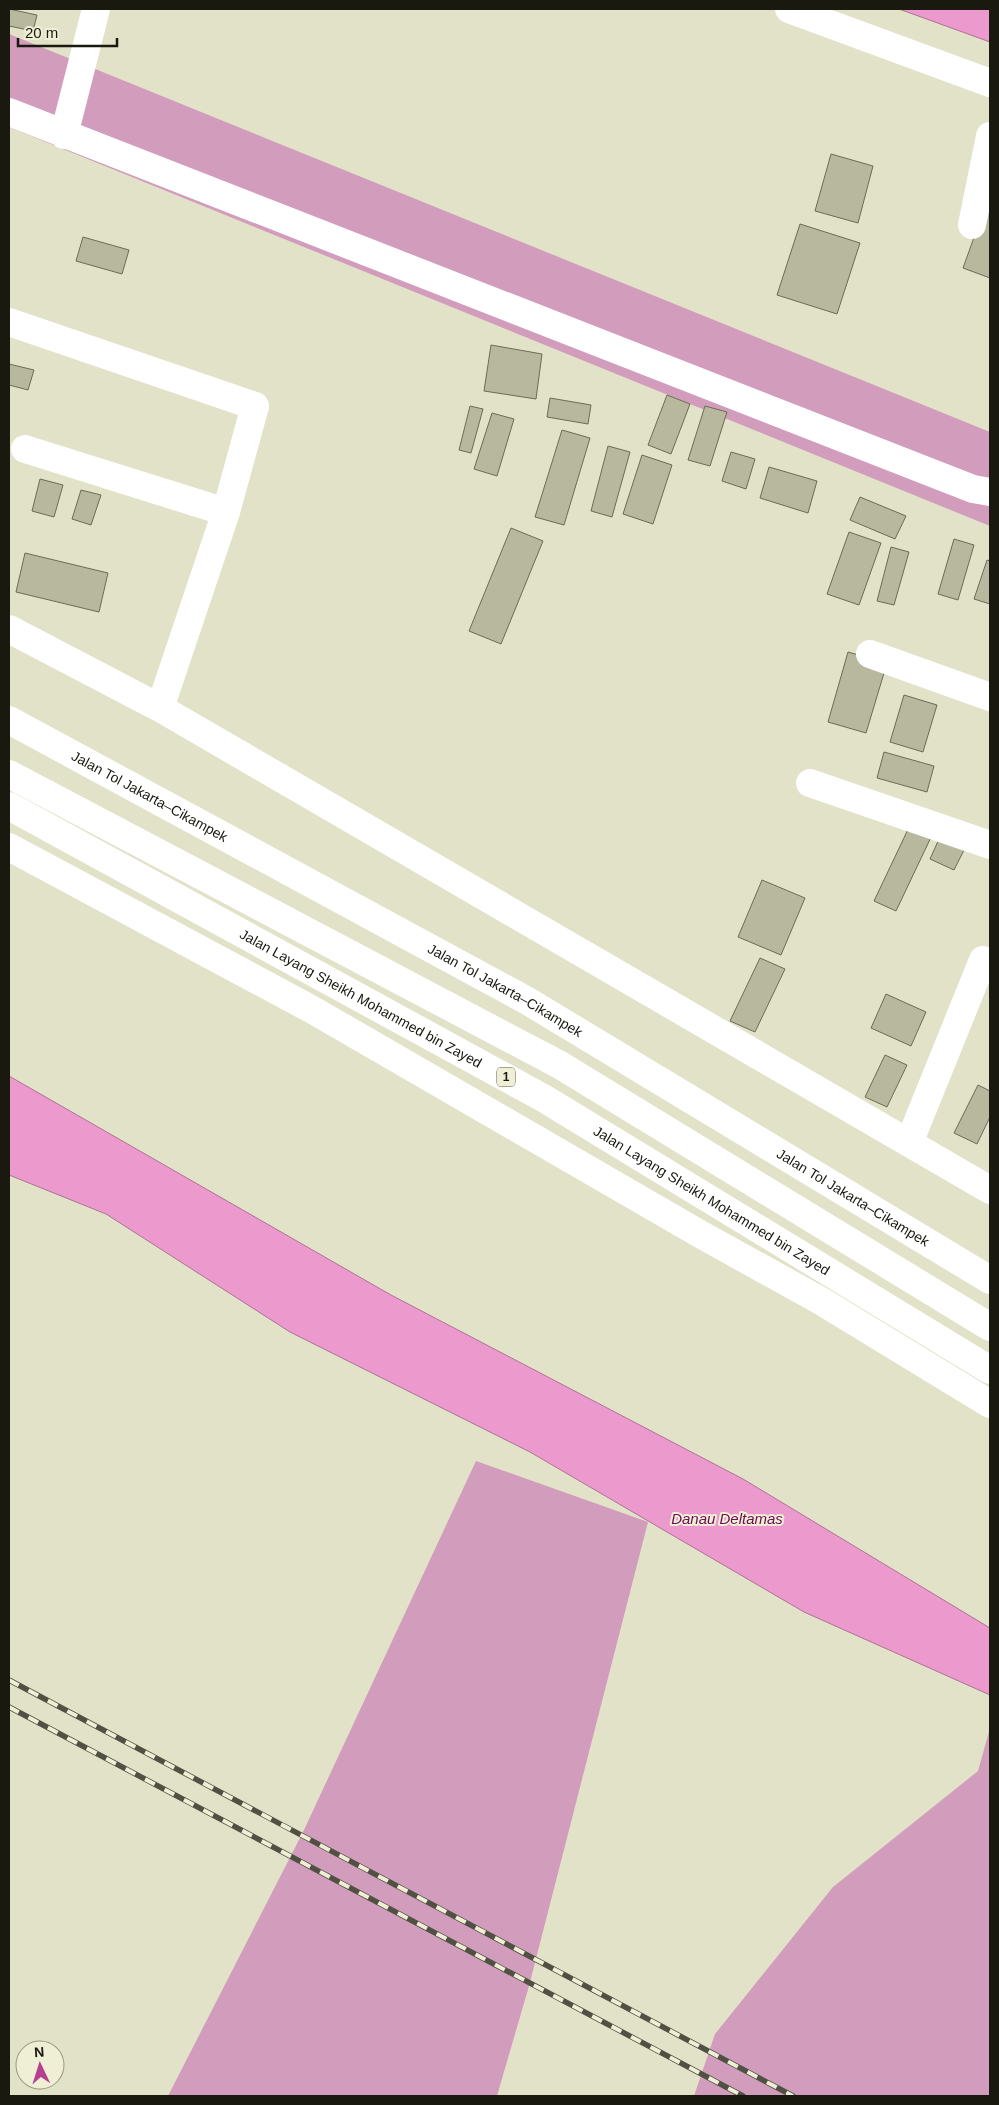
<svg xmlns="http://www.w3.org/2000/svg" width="999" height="2105" viewBox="0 0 999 2105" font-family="Helvetica,sans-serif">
<rect width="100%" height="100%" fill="#e2e2c8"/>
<path fill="#d29cbd" d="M9,34l981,398v94l-981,-399z
M476,1461l172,61 -119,464 -32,110h-329l135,-264z
M990,1728v368h-296l21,-62 118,-147 145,-116z"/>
<path fill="#ec99cd" stroke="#ad7394" d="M899,9h91v33z
M9,1076l382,219 352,184 247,149v67l-186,-83 -274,-160 -240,-120 -184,-118 -97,-39z"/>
<path fill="#b8b89e" stroke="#6c6c55" d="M9,9l28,6 -4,16 -24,-5z
M831,154l42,12 -15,57 -43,-12z
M990,193v85l-27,-10z
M800,224l60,19 -23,71 -60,-19z
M83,237l46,13 -7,24 -46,-13z
M491,345l51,9 -6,45 -52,-8z
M9,364l25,6 -6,20 -19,-5z
M667,395l23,9 -19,50 -23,-9z
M550,398l41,7 -3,19 -41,-7z
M470,406l13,3 -12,44 -12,-3z
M705,406l22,6 -17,54 -22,-6z
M492,413l22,6 -17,57 -23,-7z
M562,430l28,8 -26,87 -29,-8z
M608,446l22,6 -18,65 -21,-6z
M731,452l24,7 -9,30 -24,-8z
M642,455l30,10 -19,59 -30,-10z
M769,467l48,14 -9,32 -48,-15z
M40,479l23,6 -9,32 -22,-6z
M81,490l20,5 -10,30 -19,-6z
M860,497l46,19 -11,23 -45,-19z
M511,528l32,13 -42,103 -32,-13z
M849,532l32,11 -22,62 -32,-11z
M954,539l20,6 -16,55 -20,-6z
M891,547l18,5 -15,53 -17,-4z
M25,553l83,20 -9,39 -83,-20z
M987,560l3,1v43l-16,-5z
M848,652l39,11 -21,70 -38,-11z
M904,695l33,10 -14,47 -33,-10z
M884,752l50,14 -7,26 -50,-14z
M911,823l22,10 -37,78 -22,-10z
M943,830l25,12 -14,28 -24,-11z
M762,880l43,18 -24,57 -43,-18z
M760,958l25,11 -30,63 -25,-11z
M886,994l40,18 -15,34 -40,-18z
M885,1055l22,10 -20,42 -22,-10z
M978,1085l12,6v26l-13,27 -23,-11z"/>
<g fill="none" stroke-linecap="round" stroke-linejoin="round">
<path stroke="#fff" stroke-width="28" d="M789,9l201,74
M9,112l964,377 17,3
M64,135l32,-126
M972,225l18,-89
M9,322l246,84 -29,106 -66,196
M25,449l201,63
M9,629l151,79 830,482
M870,654l120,43
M810,783l180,62
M909,1143l74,-183"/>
<g stroke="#fff" stroke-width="28">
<path id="s1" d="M9,720l517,280 464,280"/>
<path d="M9,774l551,291 430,262"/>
<path id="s2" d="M9,806l536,293 445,271"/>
<path d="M9,847l302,162 389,225 121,67 169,103"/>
</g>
<g stroke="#505043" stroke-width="5.5">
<path id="rail" d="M9,1680l784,416
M9,1707l734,389"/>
</g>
<use href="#rail" stroke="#efefd5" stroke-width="4" stroke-dasharray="11" stroke-linecap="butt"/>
</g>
<g text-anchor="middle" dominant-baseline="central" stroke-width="4" stroke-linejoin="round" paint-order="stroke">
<rect fill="#efefd5" stroke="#59594b" stroke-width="1" x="497" y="1067.5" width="18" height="19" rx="4"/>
<g font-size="12" font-weight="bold" fill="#191910">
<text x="506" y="1077">1</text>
</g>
<g font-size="14" fill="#191910" stroke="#efefd5">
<text stroke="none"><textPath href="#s1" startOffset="160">Jalan Tol Jakarta–Cikampek</textPath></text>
<text stroke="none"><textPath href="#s1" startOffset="565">Jalan Tol Jakarta–Cikampek</textPath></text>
<text stroke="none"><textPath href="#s2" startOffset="401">Jalan Layang Sheikh Mohammed bin Zayed</textPath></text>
<text stroke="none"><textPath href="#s1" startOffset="970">Jalan Tol Jakarta–Cikampek</textPath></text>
<text stroke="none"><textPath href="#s2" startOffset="806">Jalan Layang Sheikh Mohammed bin Zayed</textPath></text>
</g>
<g font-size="15" font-style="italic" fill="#6f0c55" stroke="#efefd5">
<text x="727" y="1518">Danau Deltamas</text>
</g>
</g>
<rect width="999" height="2105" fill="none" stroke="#191910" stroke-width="20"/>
<g transform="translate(40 2065) rotate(356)"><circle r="24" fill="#efefd5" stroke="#999986"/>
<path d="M0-4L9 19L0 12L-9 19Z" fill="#b73e92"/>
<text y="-8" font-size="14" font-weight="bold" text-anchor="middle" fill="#191910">N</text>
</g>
<path d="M18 38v8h99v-8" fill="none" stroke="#191910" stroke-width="2.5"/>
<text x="25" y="38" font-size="15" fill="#191910" stroke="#efefd5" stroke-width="4" paint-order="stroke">20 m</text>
</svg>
